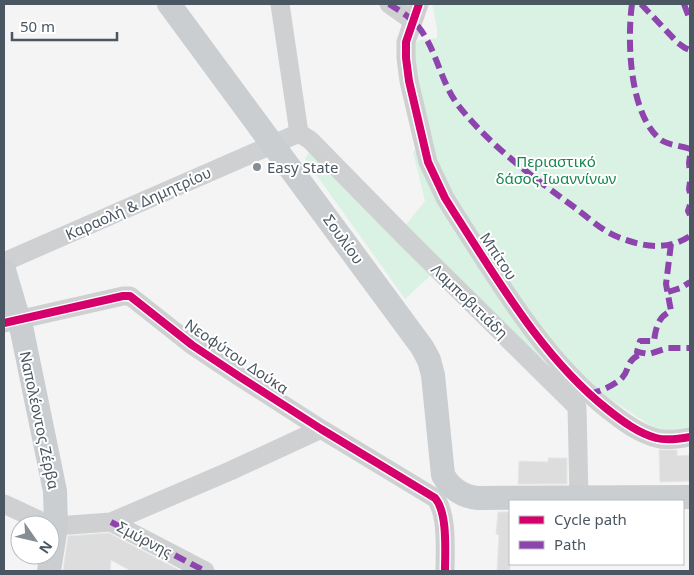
<svg xmlns="http://www.w3.org/2000/svg" width="694" height="575" viewBox="0 0 694 575" font-family="'Noto Sans',sans-serif">
<rect width="100%" height="100%" fill="#f4f4f4"/>
<path fill="#d9f2e3" d="M432,4h258v427l-21,1 -18,-6 -57,-38 -40,-40 -15,11 -134,-133 20,-25 -12,-49 12,-11 -13,-66 3,-32 5,-3 17,-2v-10z
M309,152l123,122 -27,25 -100,-140z"/>
<path fill="#ddddde" stroke="#e5e6e7" d="M659,450h18v6l13,-1v26l-30,1z
M548,458h19v26h-49l1,-23 29,1z
M498,512h12v59h-13l2,-36 -3,-1z
M109,533l72,38h-50l-20,-11 -1,11h-47l5,-35z"/>
<g fill="none" stroke-linecap="round" stroke-linejoin="round">
<path stroke="#ced0d2" stroke-width="19" d="M389,4l24,17
M419,4l-13,38v16l3,23 19,81 17,36 10,16c44,68 88,144 152,195 15,12 31,24 49,29 11,3 23,1 34,-1
M299,133l11,7 100,102 167,165 2,90
M4,262l295,-129 -19,-129
M4,323l119,-27h7l62,49 48,32 81,52 114,69c13,15 10,54 10,73
M4,504l39,18 13,4 55,-4 119,-51 91,-42
M111,522l94,49"/>
<path stroke="#caced1" stroke-width="24" d="M169,4l253,343 7,13 4,15 10,100c7,13 20,22 35,23l212,-1
M4,270l18,61 33,160 1,35 -7,45"/>
<path stroke="#8e44ad" stroke-width="6" stroke-dasharray="12 6" stroke-linecap="butt" d="M389,4c8,5 18,11 25,18 22,22 25,58 44,83 32,41 75,72 116,102 14,10 28,24 44,30 25,10 49,14 72,-1
M632,4c-5,36 -3,111 29,136 7,5 21,6 29,9
M641,4l37,39 7,5 5,2
M684,4l6,16
M690,156l-1,7 1,10
M690,182l-1,7 1,4
M690,205l-2,6 2,4
M671,244l-5,40 5,27c-13,6 -15,16 -17,30h-14l-3,11 12,2 19,-6h22
M668,292l13,-4 9,-6
M589,394c10,-2 26,-9 33,-16 9,-10 2,-16 20,-25
M111,522l94,49"/>
<g stroke="#fff" stroke-width="11">
<path id="cycleway" d="M419,4l-13,38v16l3,23 19,81 17,36 10,16c44,68 88,144 152,195 15,12 31,24 49,29 11,3 23,1 34,-1
M4,323l119,-27h7l62,49 48,32 81,52 114,69c13,15 10,54 10,73"/>
</g>
<use href="#cycleway" stroke="#d6006c" stroke-width="8"/>
</g>
<circle fill="#868d94" stroke="#fff" stroke-width="2" cx="257" cy="167" r="5"/>
<g text-anchor="middle" dominant-baseline="central" stroke-width="4" stroke-linejoin="round" paint-order="stroke">
<g font-size="15" fill="#17864f" stroke="#fff">
<text x="556" y="161">Περιαστικό<tspan x="556" dy="17">δάσος Ιωαννίνων</tspan></text>
</g>
<g font-size="15" fill="#4a5661" stroke="#fff" text-anchor="start">
<text x="267" y="167">Easy State</text>
</g>
<g font-size="15" fill="#4a5661" stroke="#fff">
<text transform="translate(138 203) rotate(-24)">Καραολή &amp; Δημητρίου</text>
<text transform="translate(344 239) rotate(54)">Σουλίου</text>
<text transform="translate(499 256) rotate(56)">Μπίτου</text>
<text transform="translate(470 301) rotate(44)">Λαμποβιτιάδη</text>
<text transform="translate(237 356) rotate(34)">Νεοφύτου Δούκα</text>
<text transform="translate(40 420) rotate(78)">Ναπολέοντος Ζέρβα</text>
<text transform="translate(145 539) rotate(28)">Σμύρνης</text>
</g>
</g>
<rect width="694" height="575" fill="none" stroke="#4a5661" stroke-width="10"/>
<rect x="509" y="500" width="175" height="65" fill="#ffffff" stroke="#b7bbc0"/>
<rect x="519" y="516" width="25" height="8" fill="#d6006c" stroke="#b7bbc0"/>
<text x="554" y="525" font-size="15" fill="#4a5661">Cycle path</text>
<rect x="519" y="541" width="25" height="8" fill="#8e44ad" stroke="#b7bbc0"/>
<text x="554" y="550" font-size="15" fill="#4a5661">Path</text>
<g transform="translate(35 540) rotate(124)"><circle r="24" fill="#ffffff" stroke="#b7bbc0"/>
<path d="M0-4L9 19L0 12L-9 19Z" fill="#868d94"/>
<text y="-8" font-size="14" font-weight="bold" text-anchor="middle" fill="#4a5661">N</text>
</g>
<path d="M12 32v8h105v-8" fill="none" stroke="#4a5661" stroke-width="2.5"/>
<text x="20" y="32" font-size="15" fill="#4a5661" stroke="#ffffff" stroke-width="4" paint-order="stroke">50 m</text>
</svg>
